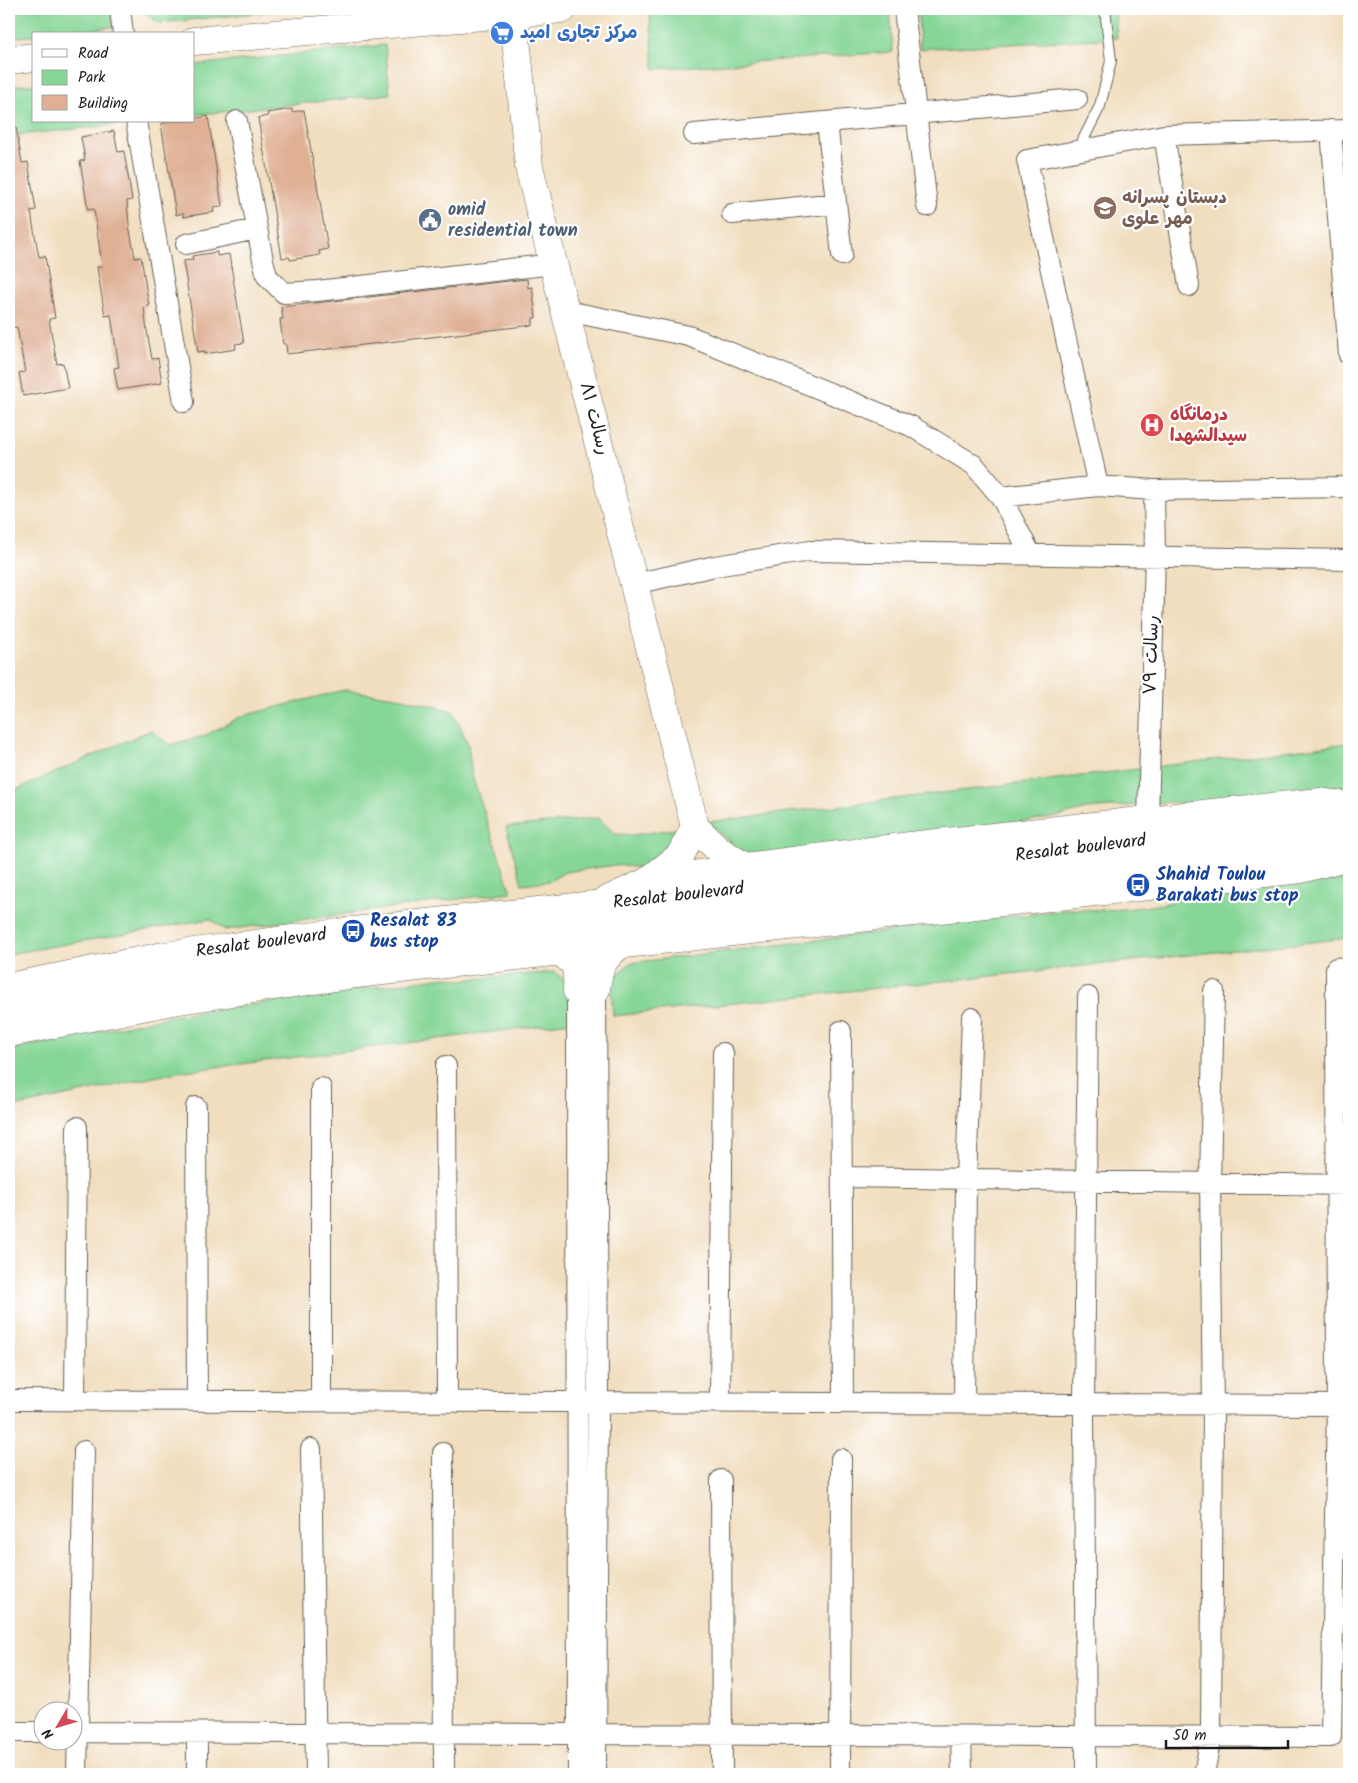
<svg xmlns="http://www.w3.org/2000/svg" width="1358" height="1783" viewBox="0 0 1358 1783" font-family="Kalam,'Playpen Sans Arabic',sans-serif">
<rect width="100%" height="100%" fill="#fff"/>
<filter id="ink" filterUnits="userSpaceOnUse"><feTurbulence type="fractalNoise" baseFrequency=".02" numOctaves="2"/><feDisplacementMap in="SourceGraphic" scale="10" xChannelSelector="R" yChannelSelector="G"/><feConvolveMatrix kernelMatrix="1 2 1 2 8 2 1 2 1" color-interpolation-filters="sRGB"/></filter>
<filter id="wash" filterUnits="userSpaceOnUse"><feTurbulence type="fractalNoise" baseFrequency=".0096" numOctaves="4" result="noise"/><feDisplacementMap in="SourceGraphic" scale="20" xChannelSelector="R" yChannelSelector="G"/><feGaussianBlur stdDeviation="1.12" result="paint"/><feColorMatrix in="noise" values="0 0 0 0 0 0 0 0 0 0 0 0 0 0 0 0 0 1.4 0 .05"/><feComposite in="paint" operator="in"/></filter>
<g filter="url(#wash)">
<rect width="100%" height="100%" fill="#f1debf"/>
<path fill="#86d696" stroke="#517959" d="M9,9h102l2,18 -104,11z
M140,9h157l-138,14z
M716,9h174l3,43 -239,17 -4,-55z
M918,9h197l2,29 -197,11z
M385,45l5,49 -196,21v-50z
M34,84v37h86l1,3 -112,12v-50z
M344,690l59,8 50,13 15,33 4,32 39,116 -286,38 -15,-11 -201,35v-161l142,-63 18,15 35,-9 38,-20z
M1349,743v44l-57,3 -25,8 -71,7 -25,-3 -84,7 -35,9 -304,39 -41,-35z
M598,818l17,16 18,1 49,-7 -8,21 -20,16 -11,3 -27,-3 -51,7 -15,9 -28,3 -16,-57z
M1349,879v59l-736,78 -2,-35 19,-18 441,-54c39,3 83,-1 120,-12z
M555,972l14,12 3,38 -394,50 -169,36v-58l163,-34 274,-39 15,3z"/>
<g id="blocks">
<path fill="#dfb094" d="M292,109v3l12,-2 24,139 -9,2 1,4 -30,5 -1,-3 -7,1 -24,-140 10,-2 -1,-3z
M208,116l14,90 -9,1 1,5 -31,5v-4l-7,2 -15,-91 10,-3h23v-2z
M9,127h7l6,36 6,-1 8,48 -5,1 2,14 6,32 6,-1 10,62 -6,1 3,18 5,27 6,-1 5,25 -45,8 -4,-23 6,-1 -8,-45 -6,1 -2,-12z
M114,131l4,21 6,-1 8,49 -5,1 2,24 6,33 6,-1 8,49 -5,1 3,24 5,28 6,-1 4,25 -44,7 -4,-22 5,-1 -8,-52 -6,1 -4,-25 -4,-24 5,-1 -8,-57 -6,1 -8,-49 5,-1 -4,-23z
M217,252v4l12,-2 15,89 -9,1 1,5 -31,5v-3l-7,1 -15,-91 10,-1 -1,-4z
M527,279l1,9 4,-1 4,31h-3v7l-246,29 -1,-10h-3l-3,-25h3l-2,-12z"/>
</g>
</g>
<g filter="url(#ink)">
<use href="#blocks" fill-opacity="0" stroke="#676055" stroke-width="1"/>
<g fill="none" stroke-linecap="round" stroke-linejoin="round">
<g stroke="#676055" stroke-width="12">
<path id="lane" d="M1078,150l22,-44 11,-45 -6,-52"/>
</g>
<g stroke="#676055" stroke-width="22">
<path id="street" d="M120,9l3,25
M904,9l23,197
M136,121l48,281
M237,121l26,139 4,16 17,17 33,-2 237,-27
M827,122l15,133
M1331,130l18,225
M694,134l383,-35
M1164,135l25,151
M732,214l104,-11
M186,244l71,-15
M567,311l122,25 222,90 63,39 27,32 30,58
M1098,486l-71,-326 137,-25 185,-5
M1001,497l97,-11 56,4 195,-3
M634,584l81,-18 95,-15 539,9
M1148,820l7,-265 -1,-65
M577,991l1,783
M841,1031l2,372
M446,1066l1,335
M321,1088v313
M196,1107l1,293
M843,1177l506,8
M9,1400l1340,5
M75,1400l2,-273
M720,1402l3,-349
M964,1403l2,-224 6,-161
M311,1449l5,325
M443,1453l1,321
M721,1480l1,294
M9,1732h33
M72,1732l1259,5 6,-332 -1,-437 13,-1
M197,1733v41
M961,1736l1,38
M77,1774l7,-323
M596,1774l2,-372 -2,-413
M840,1774l1,-315
M1086,1774l-2,-370 4,-407
M1204,1774l7,-37 2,-332 -3,-222 4,-192"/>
</g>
<g stroke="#676055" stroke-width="29">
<path id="secondary" d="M513,9l16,158 166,660
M194,41l369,-32
M9,60l25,-3
M695,827l25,24 25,16
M648,881l32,-25 15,-29
M603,902l44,-20 98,-15 165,-21 330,-36 80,-8 29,4
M558,951c20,12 20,18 19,40
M596,989c3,-24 7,-31 26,-46
M9,1033l164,-32 183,-27 945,-105 48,-13"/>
</g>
<g stroke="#676055" stroke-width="29">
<g id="primary">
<path id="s1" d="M9,987l155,-31 189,-25 362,-39 634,-76"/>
<path d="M9,1007l158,-28 187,-26 995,-112"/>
</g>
</g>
<use href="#lane" stroke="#fff" stroke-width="10"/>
<use href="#street" stroke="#fff" stroke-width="20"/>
<use href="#secondary" stroke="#fff" stroke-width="28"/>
<use href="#primary" stroke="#fff" stroke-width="28"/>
</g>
</g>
<defs>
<g id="supermarket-disc" transform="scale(1.25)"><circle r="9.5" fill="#3f7fe0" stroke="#fff"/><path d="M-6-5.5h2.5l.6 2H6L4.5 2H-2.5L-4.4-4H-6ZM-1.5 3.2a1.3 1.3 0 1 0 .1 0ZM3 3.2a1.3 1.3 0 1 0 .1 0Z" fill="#fff"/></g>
<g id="school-disc" transform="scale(1.25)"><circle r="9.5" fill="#8d6e63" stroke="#fff"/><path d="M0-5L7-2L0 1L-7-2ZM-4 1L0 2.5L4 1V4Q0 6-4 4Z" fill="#fff"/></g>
<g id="civic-disc" transform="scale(1.25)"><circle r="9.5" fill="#5c6f8a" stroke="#fff"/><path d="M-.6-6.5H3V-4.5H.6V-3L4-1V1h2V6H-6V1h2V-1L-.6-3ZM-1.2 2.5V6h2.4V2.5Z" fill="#fff"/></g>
<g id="hospital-disc" transform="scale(1.25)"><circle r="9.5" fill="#e0444e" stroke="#fff"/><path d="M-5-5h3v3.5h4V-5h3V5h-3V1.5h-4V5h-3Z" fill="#fff"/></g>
<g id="bus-disc" transform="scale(1.25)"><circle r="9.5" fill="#1a4fb4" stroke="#fff"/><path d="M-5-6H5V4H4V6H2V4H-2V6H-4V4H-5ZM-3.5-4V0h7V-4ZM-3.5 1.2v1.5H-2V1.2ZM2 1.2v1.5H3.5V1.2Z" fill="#fff"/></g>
</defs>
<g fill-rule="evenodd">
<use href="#supermarket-disc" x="502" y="33"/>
<use href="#school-disc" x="1105" y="208"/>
<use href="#civic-disc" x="430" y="220"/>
<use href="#hospital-disc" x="1152" y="425"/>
<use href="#bus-disc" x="1138" y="885"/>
<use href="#bus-disc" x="353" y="931"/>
</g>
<g text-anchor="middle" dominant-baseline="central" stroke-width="4.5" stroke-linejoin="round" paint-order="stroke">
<g font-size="18" font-weight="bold" fill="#366cbe" stroke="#fff" text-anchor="start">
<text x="520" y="33">مرکز تجاری امید</text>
</g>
<g font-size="18" font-weight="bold" fill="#785e54" stroke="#fff" text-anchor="start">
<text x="1122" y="198">دبستان پسرانه<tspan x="1122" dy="21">مهر علوی</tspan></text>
</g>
<g font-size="18" font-weight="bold" fill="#4e5e75" stroke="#fff" text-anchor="start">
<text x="448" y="210">omid<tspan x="448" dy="21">residential town</tspan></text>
</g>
<g font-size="18" font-weight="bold" fill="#be3a42" stroke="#fff" text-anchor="start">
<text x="1170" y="415">درمانگاه<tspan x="1170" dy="21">سیدالشهدا</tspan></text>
</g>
<g font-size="18" fill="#1c1c1c" stroke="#fff">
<text transform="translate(594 419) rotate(76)">رسالت ۸۱</text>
<text transform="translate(1152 655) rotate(-88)">رسالت ۷۹</text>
<text stroke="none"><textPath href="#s1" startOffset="1081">Resalat boulevard</textPath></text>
<text stroke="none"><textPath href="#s1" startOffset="676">Resalat boulevard</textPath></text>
<text stroke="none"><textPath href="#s1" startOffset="256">Resalat boulevard</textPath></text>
</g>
<g font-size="18" font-weight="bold" fill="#164399" stroke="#fff" text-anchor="start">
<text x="1156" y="875">Shahid Toulou<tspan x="1156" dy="21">Barakati bus stop</tspan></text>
<text x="370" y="921">Resalat 83<tspan x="370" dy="21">bus stop</tspan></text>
</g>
</g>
<rect width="1358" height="1783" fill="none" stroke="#fff" stroke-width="30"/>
<rect x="32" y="32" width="162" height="90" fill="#ffffff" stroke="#a4a4a4"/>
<rect x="42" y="49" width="25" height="8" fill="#ffffff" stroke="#a4a4a4"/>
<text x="78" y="58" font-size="15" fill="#1c1c1c">Road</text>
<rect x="42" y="70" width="25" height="15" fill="#86d696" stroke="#a4a4a4"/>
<text x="78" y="82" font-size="15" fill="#1c1c1c">Park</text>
<rect x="42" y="95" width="25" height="15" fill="#dfb094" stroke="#a4a4a4"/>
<text x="78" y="108" font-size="15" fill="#1c1c1c">Building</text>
<g transform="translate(58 1726) rotate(232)"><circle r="24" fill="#ffffff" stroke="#a4a4a4"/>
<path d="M0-4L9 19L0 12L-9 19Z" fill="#d1495b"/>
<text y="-8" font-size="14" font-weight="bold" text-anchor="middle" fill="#1c1c1c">N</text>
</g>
<path d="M1166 1740v8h122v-8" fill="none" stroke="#1c1c1c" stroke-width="2.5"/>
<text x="1173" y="1740" font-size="15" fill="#1c1c1c" stroke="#ffffff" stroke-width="4" paint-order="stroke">50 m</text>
</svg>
